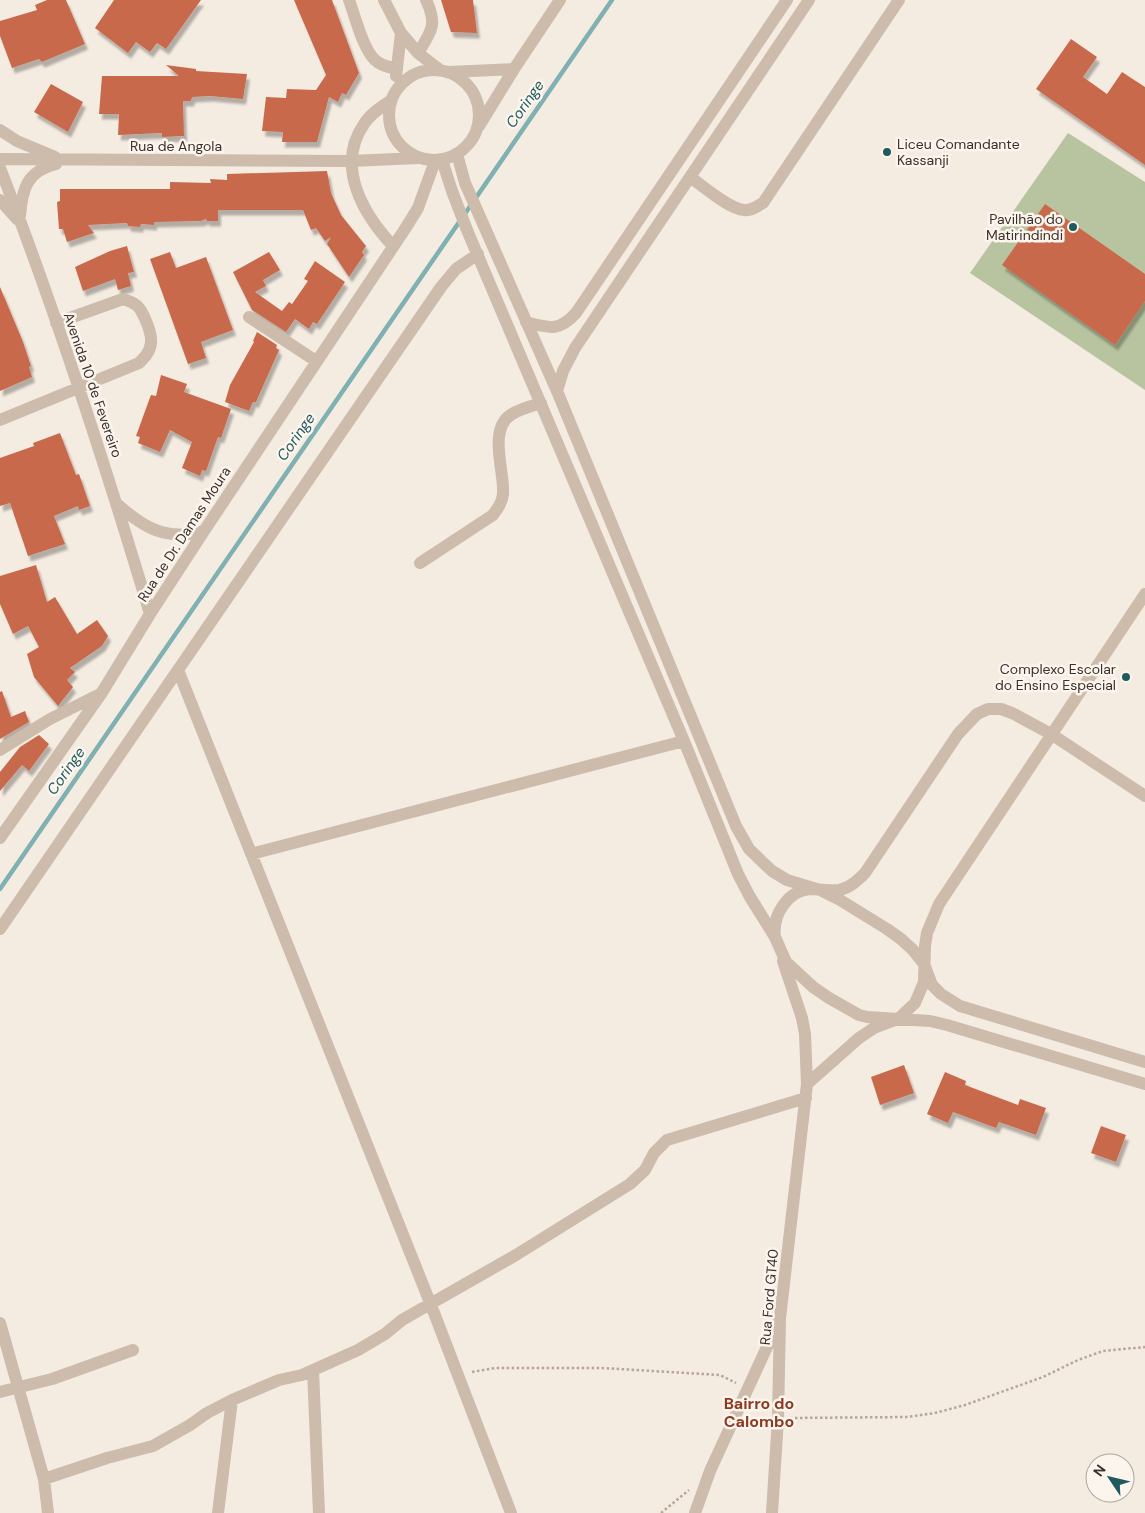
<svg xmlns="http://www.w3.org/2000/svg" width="1145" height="1513" viewBox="0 0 1145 1513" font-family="'DM Sans',sans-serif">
<defs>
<filter id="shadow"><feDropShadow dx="3" dy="5.5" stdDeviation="1" flood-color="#0004"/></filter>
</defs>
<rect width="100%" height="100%" fill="#f4ebe1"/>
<path fill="#b8c4a0" d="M1068,133l77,49v208l-175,-117z"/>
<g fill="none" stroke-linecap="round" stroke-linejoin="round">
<path stroke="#7fb0b2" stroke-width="4.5" d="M0,889l612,-889"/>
</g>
<path fill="#c8694b" filter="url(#shadow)" d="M47,0h19l19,44 -43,18 -3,-3 -27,9 -12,-32v-15l37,-11 -2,-5z
M114,0h87l-35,49 -9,-6 -7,9 -14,-10 -8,11 -33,-25z
M294,0h38l27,73 -13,22 -4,-2 -4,9 -9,-5 -12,45h-35l1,-10 -21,-1 4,-34 20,1 1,-9 29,1 10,-15z
M441,0h32l4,33 -26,-1z
M1071,39l26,18 -14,20 24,17 15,-22 23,15v78l-109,-76z
M166,65l30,4v2l51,3 -4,25 -33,-3 -18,1 -1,4h-8l1,35 -22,1v-4l-44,2 1,-21h-20l3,-38h77z
M51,84l32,18 -15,30 -34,-20z
M327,171l4,22 10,22 25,31 -4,6 2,3 -15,22 -22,-33 4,-7 -6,4 -9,-13 -5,2 -8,-20h-85v11h-11l-1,-2 -5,2 -47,1v3l-13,-1 -1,3 -12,-1 -1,-3 -39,2 6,8 -27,9 -4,-13h-4l-2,-27 3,-1v-12h110v-7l41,1 -1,-4 17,1v-6z
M1045,204l100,70v27l-30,44 -113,-80z
M127,246l7,26 -6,1 3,13 -13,4 -3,-11 -32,12 -8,-24 35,-16z
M170,252l6,16 30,-11 27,73 -32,12 5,16 -18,6 -38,-105z
M269,252l11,18 -17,10 3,6 -11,6 27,19 7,-9 3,2 16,-23 -4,-2 11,-18 30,21 -28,42 -4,-2 -4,7 -14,-10 -9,13 -34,-22 -19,-38z
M0,287l23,55 8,24 -2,1 3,10 -32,14z
M257,332l20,13 -1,3 3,2 -23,52h-3l-4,9 -24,-9 5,-17 24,-43 -1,-1z
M161,375l26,9 -3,8 47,17 -10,29 -3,-1 -12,34 -4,-1 -2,6 -18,-8 10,-26 -22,-12 -10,22 -22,-9 2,-6 -4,-1 12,-33 3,-8 5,1z
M60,433l16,42 3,-1 11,32 -11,4 -1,-4 -24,10 11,28 -37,12 -18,-53 -10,3v-48l34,-12 -1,-3z
M36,565l11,37 8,-5 22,37 20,-14 11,16 -6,10 -32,22 5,4 -8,8 6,7 -15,19 -24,-29 -7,-23 12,-7 -11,-21 -15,8 -13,-30v-28z
M2,691l9,26 14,-6 4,11 -29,17v-47z
M39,735l10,9 -20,27 -7,-6 -22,26v-19l20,-25z
M904,1065l10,28 -34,12 -9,-28z
M945,1072l21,9 -1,4 53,20 2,-6 26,9 -10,27 -37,-13 -3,6 -43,-16 -5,11 -21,-9z
M1101,1126l25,9 -10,27 -25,-9z"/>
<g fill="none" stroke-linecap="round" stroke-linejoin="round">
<path stroke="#b9a596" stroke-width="2.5" stroke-dasharray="2.5 2.5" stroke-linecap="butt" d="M472,1372l23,-4h107l118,7 16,8
M790,1418l117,-1 28,-4 30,-8 78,-28 35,-17 25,-9 42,-4
M661,1513l28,-23"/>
<path stroke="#cdbbac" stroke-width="12" d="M349,0c6,16 14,49 26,60 6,6 14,7 22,9
M384,0l17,33 17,20 22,17
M418,53c13,-21 20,-28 8,-53
M389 115a45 45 0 1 1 90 0a45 45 0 1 1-90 0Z
M449,72l65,-3
M396,76l5,-43
M390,101c-9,6 -20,13 -26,23 -29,42 -1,90 29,122
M479,126l35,-57 46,-69
M0,130l17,11 38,16
M457,154l8,29 92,208 179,435 13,23 23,22 15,9 33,10 20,10 47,29 14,10 12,11 11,14 8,21 9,9 19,12 185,56
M0,159l351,2 67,-3
M442,160l10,31 15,39 217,511 54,133 12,23 25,40 11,25 27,25 16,11 30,17 8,2 63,4 17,4 198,59
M0,168c57,146 105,296 150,446
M690,177c13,9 39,32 54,33 8,1 13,-4 19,-7l136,-203
M0,200l17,19
M20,216c2,-27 7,-45 36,-52
M249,317l67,44
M526,322c23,6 33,10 50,-9l211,-313
M557,391l6,-20 12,-23 234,-348
M0,420l139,-57c6,-6 11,-11 12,-20 1,-10 -6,-26 -11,-34 -4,-6 -11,-8 -17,-10l-67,24
M117,504c28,25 50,37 87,27
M420,563l73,-48c5,-7 9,-12 10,-21 2,-22 -16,-65 9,-80 8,-5 20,-8 29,-11
M178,670l253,635 80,208
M0,750l50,-31 48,-24
M0,838l101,-144 49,-80 54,-83 201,-302 13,-21 17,-47
M251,854l433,-113
M0,929l441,-642 15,-18 22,-15
M775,937c-3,-22 13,-47 36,-48 10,0 19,2 28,1 11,-2 19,-10 26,-17l93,-139 19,-20 11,-5h13l11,4 39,21 94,62
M807,1084l52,-46 15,-10 24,-9 17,-16 9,-21 1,-36 2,-13 12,-29 206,-310
M0,1323l44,156 4,34
M313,1370l6,143
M0,1392l52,-13 81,-29
M44,1479l63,-21 46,-12 37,-21 17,-12 25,-13 47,-20 23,-5 56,-25 27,-16 17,-14 114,-65 114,-71 15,-14 9,-17 13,-13 139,-42
M218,1513l14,-113
M695,1513l15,-42 68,-148
M772,1513l6,-95 2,-100 27,-234 -2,-50 -3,-16 -19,-57"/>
</g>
<g fill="#1f5a5e" stroke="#fbf5ee" stroke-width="2">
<circle cx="887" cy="152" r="5"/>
<circle cx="1073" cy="227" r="5"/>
<circle cx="1126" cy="677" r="5"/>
</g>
<g text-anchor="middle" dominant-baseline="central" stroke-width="5" stroke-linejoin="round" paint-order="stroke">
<g font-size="14" fill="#3b302b" stroke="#fbf5ee" text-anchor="end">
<text x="897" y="144" text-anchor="start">Liceu Comandante<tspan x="897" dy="16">Kassanji</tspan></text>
<text x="1063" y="219">Pavilhão do<tspan x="1063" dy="16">Matirindindi</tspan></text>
<text x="1116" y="669">Complexo Escolar<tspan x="1116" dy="16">do Ensino Especial</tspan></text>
</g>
<g font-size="14" fill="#3b302b" stroke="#fbf5ee">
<text x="176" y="146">Rua de Angola</text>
<text transform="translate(93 385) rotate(71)">Avenida 10 de Fevereiro</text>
<text transform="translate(184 534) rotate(-57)">Rua de Dr. Damas Moura</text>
<text transform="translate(769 1297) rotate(-85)">Rua Ford GT40</text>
</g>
<g font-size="15" font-style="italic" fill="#1f5a5e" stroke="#fbf5ee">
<text transform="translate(525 104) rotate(-55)">Coringe</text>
<text transform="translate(296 437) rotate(-55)">Coringe</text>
<text transform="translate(66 771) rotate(-55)">Coringe</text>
</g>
<g font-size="16" font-weight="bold" fill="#8c3b22" stroke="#fbf5ee">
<text x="759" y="1403">Bairro do<tspan x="759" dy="18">Calombo</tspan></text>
</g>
</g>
<g transform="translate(1110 1478) rotate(305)"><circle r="24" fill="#fbf5ee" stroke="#aea6a0"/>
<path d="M0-4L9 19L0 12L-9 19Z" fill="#1f5a5e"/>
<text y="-8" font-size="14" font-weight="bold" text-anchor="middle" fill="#3b302b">N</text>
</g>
</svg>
